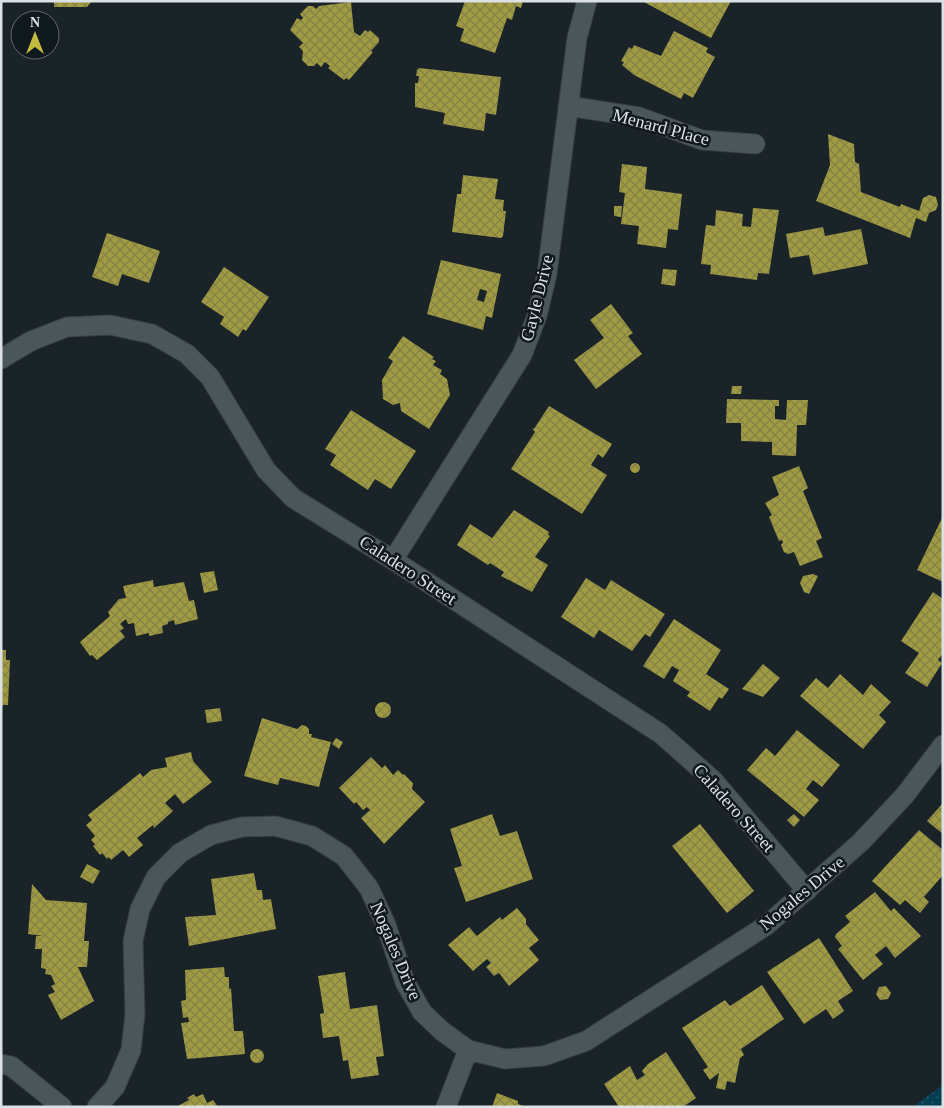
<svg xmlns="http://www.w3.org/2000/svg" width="944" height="1108" viewBox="0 0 944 1108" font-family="Georgia,serif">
<defs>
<pattern id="grass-dots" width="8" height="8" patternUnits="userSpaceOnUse" patternTransform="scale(1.25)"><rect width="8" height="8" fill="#053e53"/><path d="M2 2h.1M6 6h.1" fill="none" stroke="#295a6c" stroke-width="1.8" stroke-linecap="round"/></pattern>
<pattern id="building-cross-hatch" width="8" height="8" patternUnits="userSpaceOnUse" patternTransform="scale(1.25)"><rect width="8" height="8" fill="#a09b43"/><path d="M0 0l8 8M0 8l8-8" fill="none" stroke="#848144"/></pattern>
</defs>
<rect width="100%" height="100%" fill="#192328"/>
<path fill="url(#grass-dots)" d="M943,1085v22h-31z"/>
<path fill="url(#building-cross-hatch)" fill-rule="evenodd" d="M54,1h38l-5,6h-33z
M465,1h58l-2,7 -5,-2 -4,14 -5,-2 -12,35 -35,-12 4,-12 -8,-3z
M642,1h89l-20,37z
M351,2l3,30 6,4 5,-6 3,2 2,-2 9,8v4l-8,9 2,1 -24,28 -3,-2 -2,2 -16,-12 2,-2 -5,-4 -4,5 -4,-4 -3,3h-6l-6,-6 1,-9 -4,-4 4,-4 -13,-13 7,-12 4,2 2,-2 -3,-4 8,-8h5l3,3 3,-3z
M674,31l34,17 -2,4 9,5 -22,41 -9,-5 -3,6 -47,-24 -12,-10 2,-3 -3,-1 8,-14 3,2 2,-4 27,11z
M419,68l82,9 -5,38 -10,-2 -2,18 -41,-7 2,-11 -30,-6v-24h3l1,-7h-3l1,-6z
M828,134l26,10 1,18 4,2 2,28 39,15 1,-3 18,7 4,-13 6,-3 7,2 2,8 -2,5 -7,3 -3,9 -10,-4 -6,20 -94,-37 14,-36z
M622,164l25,3 -2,22 37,5 -4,36 -10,-1 -2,19 -29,-4 2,-18 -18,-2 4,-31 -6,-1z
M463,175l35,4 -3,20 9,1 -1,11h3l-3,25 -2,2 -49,-6 5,-38h4z
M614,206h8l-1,11 -7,-1z
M753,208l26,2 -10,64 -11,-1 -1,7 -47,-6 1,-9 -10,-1 5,-39 9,1 1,-16 27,4 -1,12 9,1z
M823,227l2,9 36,-7 7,35 -55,11 -4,-20 -19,3 -4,-24z
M107,233l53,18 -11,32 -27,-9 -4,12 -26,-9z
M441,260l60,14 -9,44 -6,-2 -3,14 -56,-16zM480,289l7,2 -3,11 -7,-2z
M224,267l45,30 -23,34 -3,-2 -5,8 -18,-13 4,-7 -23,-15z
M663,269l14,1 -2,16 -14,-2z
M611,304l22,29 -5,3 14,18 -46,35 -22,-29 30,-22 -14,-18z
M403,336l31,21 -2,2 4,2 -3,4 9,5 -2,4 7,5 3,16 -21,34 -28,-18 -1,-8 -7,2 -10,-6 -1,-19 11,-19 -5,-3z
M732,386h10l-1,8h-10z
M727,399l52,1v6h-4v13l11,1 1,-20h21l-2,25h-9l-1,31 -24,-1v-13l-31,-1v-18h-15z
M549,406l63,38 -9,14 -5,-4 -7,11 16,10 -25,39 -71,-45 24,-37 -3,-4 2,1z
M351,410l65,41 -25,38 -16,-10 -7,11 -38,-25 6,-10 -11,-6z
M630 468a5 5 0 1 1 10 0a5 5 0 1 1-10 0Z
M799,466l9,22 -5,3 19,47 -6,3 7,16 -23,9 -6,-14 -6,2 -4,-2 -3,-7 2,-3 -1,-2 -3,1 -10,-24 3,-2 -7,-12 14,-8 -7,-18z
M514,510l35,22 -1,3 2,1 -15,21 13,8 -16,27 -31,-16 3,-4 -14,-9 -2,2 -31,-20 13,-21 22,14z
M943,516v66l-26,-12z
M214,571l4,19 -14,3 -4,-20z
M813,574l5,2 -9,18 -5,-2 -4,-9 3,-7z
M586,578l19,12 6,-10 54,34 -15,23 -5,-3 -13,17 -33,-21 -5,8 -33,-21z
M153,580l1,7 30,-5 5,19 5,-1 4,19 -23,6 -1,-5 -6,2v2l-6,2 1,7 -14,3v-3l-13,3 -2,-13 -6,1 -2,-5 -6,5 4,4 -4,3 5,6 -28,23 -5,-5 -2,1 -10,-14 30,-26 -2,-4 11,-13 7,-1 -3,-12z
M933,592l10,7v54l-5,7 4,3 -15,24 -22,-14 14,-20 -18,-12z
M674,619l47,31 -15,24 23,15 -7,10 -3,-2 -9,14 -23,-15 3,-4 -17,-11 6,-11 -7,-4 -8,13 -21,-13z
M1,650h5v10h4l-2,45h-7z
M763,664l17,14 -17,19 -21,-8z
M840,674l23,21 8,-11 20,18 -12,13 7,7 -23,27 -63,-53 16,-18 12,10z
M375 710a8 8 0 1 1 16 0a8 8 0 1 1-16 0Z
M220,708l2,13 -15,2 -2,-13z
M262,718l35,11 5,-4 4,1 3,3v5h3l-1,3 20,5 -12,45 -39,-9 -2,7 -34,-9z
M797,730l43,35 -18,22 -9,-7 -7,9 13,11 -15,17 -57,-47 19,-22 9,8z
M336,738l7,4 -4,7 -7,-5z
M191,752l2,9 19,21 -29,22 -8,-10 -10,9 8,8 -19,17 -1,-3 -16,13 6,7 -14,12 -6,-7 -12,10 -2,-3 -2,2 -5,-6 -2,2 -7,-9 2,-2 -4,-4 4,-4 -9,-11 6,-5 -4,-5 52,-42 3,4 8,-7 16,-3 -2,-9z
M371,757l11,11 3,-3 8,10 5,-5 5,5 1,-1 9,9 -1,6 13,13 -41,42 -23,-26 9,-8 -3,-3 -4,3 -7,-8 -2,2 -15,-16z
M943,803v31l-16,-13z
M492,814l8,22 17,-5 16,48 -67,23 -12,-34 8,-2 -12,-37z
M794,814l6,6 -6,7 -7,-7z
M700,824l54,67 -27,22 -55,-67z
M919,830l24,20v25l-19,22 5,5 -9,11 -15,-13 -5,5 -28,-24z
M87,864l13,7 -7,13 -13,-7z
M254,873l3,17h5l1,10 8,-1 5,30 -87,17 -4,-29 31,-2 -5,-36z
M32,884l14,16 41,3 -3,38h5l-2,26h-9l16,34 -33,19 -13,-25 7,-3 -4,-6 4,-2 -4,-9 -6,-1 1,-5 -5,-1 1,-19h-7l1,-13h7l-15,-2z
M875,892l16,19 3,-3 27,28 -26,22 -9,-12 -11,9 8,9 -20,16 -25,-31 4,-3 -7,-9 1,-3 14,-12 -5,-6z
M517,908l9,11v5l13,16 -10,8 10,12 -30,26 -10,-13 -5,3 -8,-9 5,-4 -4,-4 -14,12 -25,-26 21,-18 8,9 23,-19 2,3z
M819,938l34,53 -15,10 6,10 -11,8 -7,-10 -22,15 -37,-52z
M224,967l1,10h4v12l2,-1 3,43h9l2,23 -58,5 -6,-36 8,-1 -1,-5 -5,1 -2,-17 5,-1 -1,-30z
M345,972l5,37 27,-4 7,51 -8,1 3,18 -28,4 -3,-19 -5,1 -4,-25 -16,2 -3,-24 4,-1 -6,-37z
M762,985l22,34 -43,30 3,6 -4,3 -5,25 -8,-2 -2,9 -9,-2 3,-15 -9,7 -7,-10 5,-3 -26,-39 43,-28 5,6z
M886,986l5,7 -3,6 -8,1 -4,-6 3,-7z
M250 1056a7 7 0 1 1 14 0a7 7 0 1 1-14 0Z
M666,1052l30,46 -13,9h-64l-15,-23 26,-18 7,14 8,-5 -3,-4 6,-7z
M497,1093l21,8v3l7,3h-33z
M194,1094l2,3 7,-3 4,9 6,-3 5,7h-42l13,-7 -2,-2z"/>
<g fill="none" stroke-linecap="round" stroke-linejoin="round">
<g stroke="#383f43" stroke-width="21">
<path id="street" d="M568,106l71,11 63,23 53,4
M1,359l30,-18 36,-14 43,-2 42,9 35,20 23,23 56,93 27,28 100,62 268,174 52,46 94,111
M393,560l129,-205 15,-39 10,-42 30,-236 10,-37
M1,1064l10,2 51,41
M97,1107l18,-20 16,-37 4,-36 -2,-73 7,-32 16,-32 24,-24 31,-18 31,-8 33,-1 37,10 32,20 25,32 17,37 19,57 17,30 20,19 26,19 37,9 39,-3 42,-15 181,-116 94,-83 44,-47 38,-50
M446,1107l22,-57"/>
</g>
<use href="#street" stroke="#4b565b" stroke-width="19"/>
</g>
<g text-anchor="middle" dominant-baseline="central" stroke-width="5" stroke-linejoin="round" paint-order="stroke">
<g font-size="18" fill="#dbe1e5" stroke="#10191e">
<text transform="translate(661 127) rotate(15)">Menard Place</text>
<text transform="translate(537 298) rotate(-76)">Gayle Drive</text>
<text transform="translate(408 570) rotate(33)">Caladero Street</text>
<text transform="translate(734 808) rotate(48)">Caladero Street</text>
<text transform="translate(802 893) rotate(-40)">Nogales Drive</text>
<text transform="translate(396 951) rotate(67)">Nogales Drive</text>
</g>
</g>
<rect width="944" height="1108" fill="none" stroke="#dbe1e5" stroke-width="5"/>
<g transform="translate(35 35)"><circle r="24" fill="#10191e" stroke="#61696e"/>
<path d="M0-4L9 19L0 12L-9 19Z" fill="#c4bc3e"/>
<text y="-8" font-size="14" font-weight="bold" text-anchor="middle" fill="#dbe1e5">N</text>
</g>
</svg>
